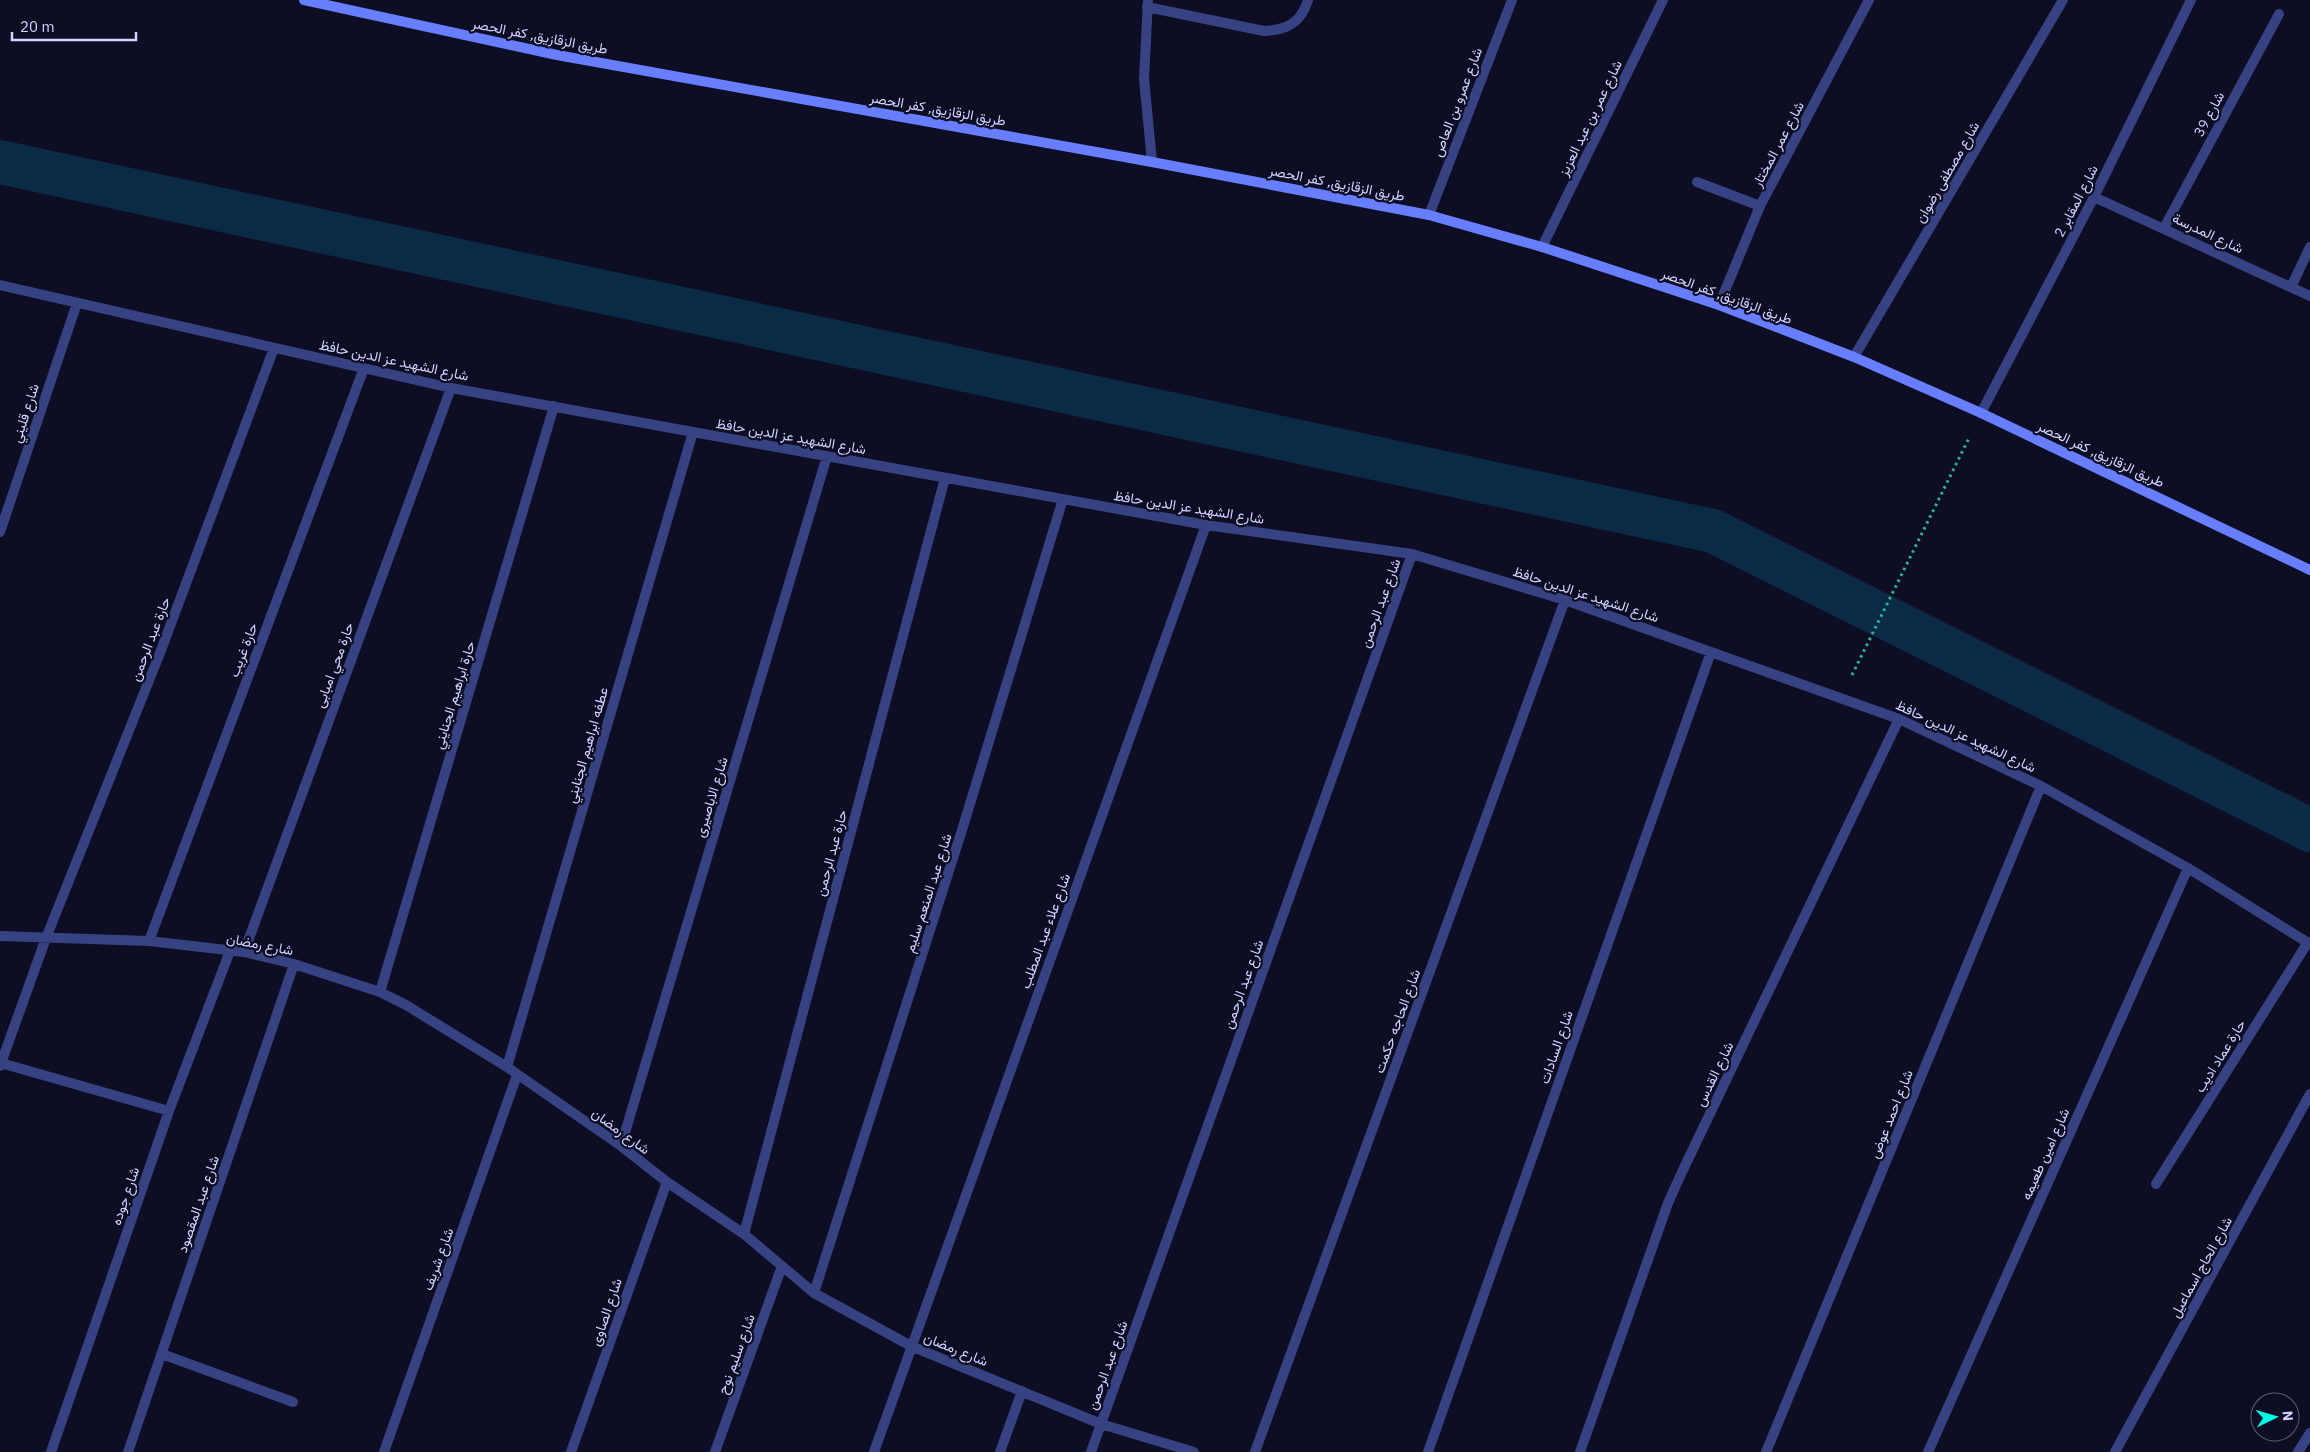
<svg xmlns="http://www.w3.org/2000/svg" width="2310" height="1452" viewBox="0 0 2310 1452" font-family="'IBM Plex Sans',Vazirmatn,sans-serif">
<rect width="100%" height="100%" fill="#0d0d23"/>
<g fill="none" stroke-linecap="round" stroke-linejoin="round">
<path stroke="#0a2a45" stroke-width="44" d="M0,162l1713,369 597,299"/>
<path stroke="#2bb795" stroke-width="3" stroke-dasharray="2.5 4" stroke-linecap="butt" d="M1852,675l118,-239"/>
<path stroke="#374283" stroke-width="10" d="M1148,0l-4,79 8,83
M1147,7l117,24c23,-1 37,-8 44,-31
M1697,182l63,24
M2094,197l216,99
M1429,215l83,-215
M2164,228l115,-214
M1542,247l121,-247
M0,285l451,103 755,137 206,29 153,46 334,119 142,67 147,82 122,76
M2291,287l19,-40
M1719,305l41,-99 109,-206
M1854,357l209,-357
M1981,413l113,-216 97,-197
M0,532l77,-229
M0,936l149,5 95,11 50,12 86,28 26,13 101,62 114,79 46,36 77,52 70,59 97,53 190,78 93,28
M149,941l215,-573
M244,952l207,-564
M380,992l174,-586
M1,1063l168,48
M0,1066l46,-128 114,-285 114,-305
M507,1067l186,-635
M621,1146l206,-690
M2156,1184l152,-242
M744,1234l201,-756
M814,1293l148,-463 101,-331
M162,1354l131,48
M51,1452l118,-341 61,-160
M128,1452l166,-488
M384,1452l133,-377
M571,1452l96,-270
M715,1452l67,-186
M874,1452l332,-927
M1000,1452l22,-61
M1091,1452l321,-898
M1255,1452l310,-852
M1428,1452l283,-800
M1580,1452l88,-249 14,-31 217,-453
M1766,1452l275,-666
M1928,1452l260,-584
M2115,1452l195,-358
M2298,1452l12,-19"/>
<path stroke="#667eff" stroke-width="10" d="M304,0l253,55 595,107 277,53 113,32 177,58 135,52 127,56 329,157"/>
</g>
<g text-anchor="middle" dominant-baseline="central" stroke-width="4.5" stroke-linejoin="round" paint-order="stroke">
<g font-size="14" fill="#cfd3ff" stroke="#0d0d23">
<text transform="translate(540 36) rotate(11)">طريق الزقازيق, كفر الحصر</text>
<text transform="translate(1457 102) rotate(-69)">شارع عمرو بن العاص</text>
<text transform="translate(938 109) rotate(10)">طريق الزقازيق, كفر الحصر</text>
<text transform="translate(2209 114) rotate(-62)">شارع 39</text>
<text transform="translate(1590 118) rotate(-64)">شارع عمر بن عبد العزيز</text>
<text transform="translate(1778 144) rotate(-62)">شارع عمر المختار</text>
<text transform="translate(1947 172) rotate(-60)">شارع مصطفى رضوان</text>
<text transform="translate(1337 183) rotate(11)">طريق الزقازيق, كفر الحصر</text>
<text transform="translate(2076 201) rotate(-63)">شارع المقابر 2</text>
<text transform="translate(2208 233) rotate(25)">شارع المدرسة</text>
<text transform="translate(1727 296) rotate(20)">طريق الزقازيق, كفر الحصر</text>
<text transform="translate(394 360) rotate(12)">شارع الشهيد عز الدين حافظ</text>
<text transform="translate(25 413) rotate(-72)">شارع قليني</text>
<text transform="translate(791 436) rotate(10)">شارع الشهيد عز الدين حافظ</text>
<text transform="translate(2101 454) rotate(25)">طريق الزقازيق, كفر الحصر</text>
<text transform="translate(1189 507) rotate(9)">شارع الشهيد عز الدين حافظ</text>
<text transform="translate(1586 594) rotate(18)">شارع الشهيد عز الدين حافظ</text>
<text transform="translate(1380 603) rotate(-70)">شارع عبد الرحمن</text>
<text transform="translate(150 639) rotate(-69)">حارة عبد الرحمن</text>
<text transform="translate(243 650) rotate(-69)">حارة غريب</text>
<text transform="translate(334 665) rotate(-70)">حارة محي امبابى</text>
<text transform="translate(454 695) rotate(-73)">حارة ابراهيم الجنايني</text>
<text transform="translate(1966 736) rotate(25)">شارع الشهيد عز الدين حافظ</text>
<text transform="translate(587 745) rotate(-74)">عطفه ابراهيم الجنايني</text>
<text transform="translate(711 797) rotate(-73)">شارع الاباصيرى</text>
<text transform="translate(831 853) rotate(-75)">حارة عبد الرحمن</text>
<text transform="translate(928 893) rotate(-72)">شارع عبد المنعم سليم</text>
<text transform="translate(1045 931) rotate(-70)">شارع علاء عبد المطلب</text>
<text transform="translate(260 944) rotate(11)">شارع رمضان</text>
<text transform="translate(1243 984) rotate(-70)">شارع عبد الرحمن</text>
<text transform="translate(1397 1021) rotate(-70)">شارع الحاجه حكمت</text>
<text transform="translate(1556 1047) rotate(-71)">شارع السادات</text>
<text transform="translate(2220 1056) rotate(-58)">حارة عماد اديب</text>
<text transform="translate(1714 1074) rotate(-64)">شارع القدس</text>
<text transform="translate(1891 1114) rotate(-68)">شارع احمد عوض</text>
<text transform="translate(621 1131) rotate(36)">شارع رمضان</text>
<text transform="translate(2045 1154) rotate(-66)">شارع امين طعيمه</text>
<text transform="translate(125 1196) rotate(-71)">شارع جوده</text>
<text transform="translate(198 1204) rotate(-71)">شارع عبد المقصود</text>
<text transform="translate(438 1259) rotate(-70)">شارع شريف</text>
<text transform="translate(2201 1267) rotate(-61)">شارع الحاج اسماعيل</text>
<text transform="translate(606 1312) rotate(-71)">شارع الصاوى</text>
<text transform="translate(956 1349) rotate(22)">شارع رمضان</text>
<text transform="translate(736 1354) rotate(-70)">شارع سليم نوح</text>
<text transform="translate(1107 1365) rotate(-70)">شارع عبد الرحمن</text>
</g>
</g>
<g transform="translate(2275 1417) rotate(85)"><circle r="24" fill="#0d0d23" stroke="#5b5c7b"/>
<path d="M0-4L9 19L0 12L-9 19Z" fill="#00fae6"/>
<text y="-8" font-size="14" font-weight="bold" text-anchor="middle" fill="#cfd3ff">N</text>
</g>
<path d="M12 32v8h124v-8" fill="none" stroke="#cfd3ff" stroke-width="2.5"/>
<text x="20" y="32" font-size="15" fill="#cfd3ff" stroke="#0d0d23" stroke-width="4" paint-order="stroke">20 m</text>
</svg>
